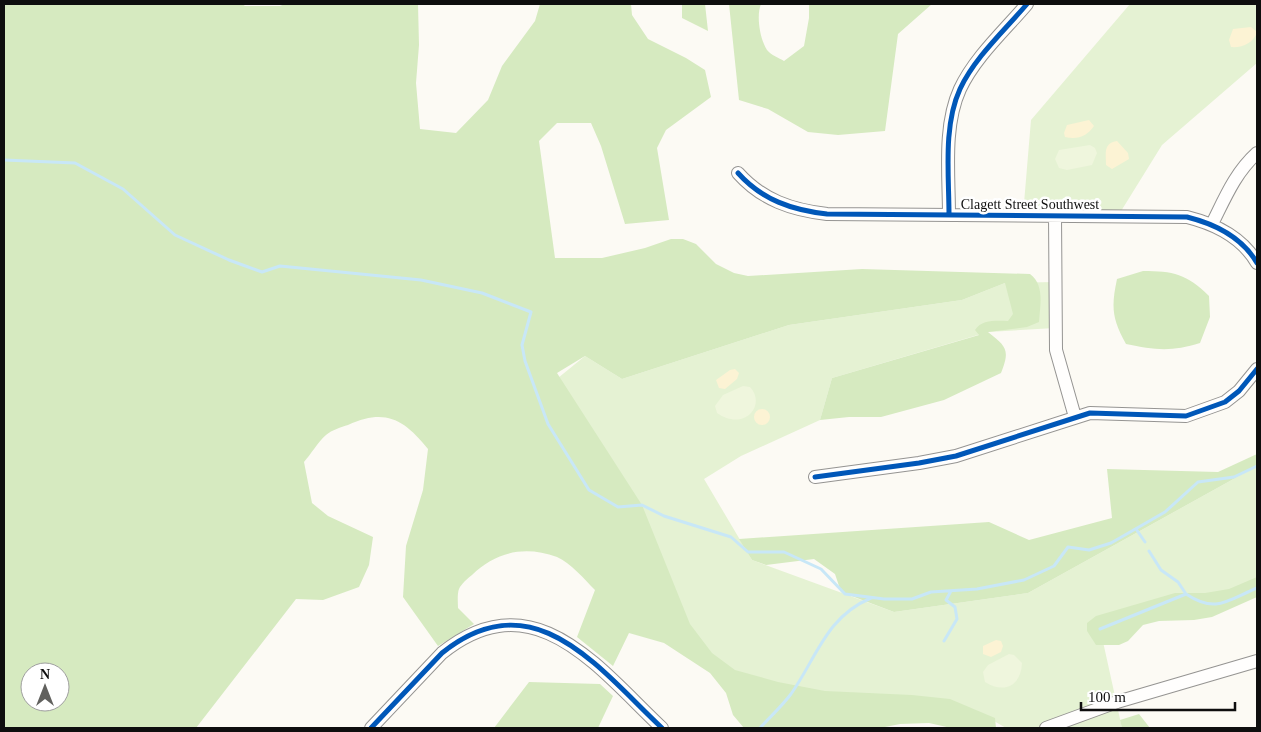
<svg xmlns="http://www.w3.org/2000/svg" width="1261" height="732" viewBox="0 0 1261 732" font-family="'Times New Roman',serif">
<rect width="100%" height="100%" fill="#fcfaf4"/>
<path fill="#e5f2d3" d="M1130,4h127v59l-95,82 -44,71 -95,-1 8,-95z
M1055,282v46l-67,4 -156,46 -12,42 -79,36 -37,23 48,81 142,52 134,-19 229,-127v122l-157,40 22,100h-116l-31,-18 -56,-12 -62,10 -133,-32 -59,-60 -107,-238 27,-22 37,23 167,-54 173,-25 43,-17z"/>
<path fill="#d6eac0" fill-rule="evenodd" d="M4,4h238l3,2h35l5,-2h133l1,41 -3,38 4,46 36,4 32,-33 14,-34 33,-45 5,-17h91l1,11 16,24 38,19 19,12 6,27 -45,33 -9,18 12,72 -44,4 -24,-78 -10,-23h-34l-18,18 16,117h47l43,-10 26,-9h12l13,5 20,20 18,9 14,3 114,-7 168,5c15,11 10,32 9,48l-12,5 -39,5c19,15 22,18 13,41l-57,27 -63,17h-32l-29,3 12,-42 147,-43 -4,-5c7,-11 22,-9 33,-9l5,-7 -8,-31 -43,17 -173,25 -167,54 -37,-23 -28,17 85,132 48,119 22,29 23,17 43,12 47,9 87,4 38,4 45,19 1,10h-45l-22,-5 -29,1 -20,4h-136l-11,-13 -7,-22 -16,-20 -46,-30 -35,-10 -16,33 -36,-29 18,-47c-11,-11 -24,-27 -38,-33 -32,-12 -62,-5 -85,18 -4,3 -11,9 -13,14 -2,5 -1,14 -1,19l16,16 -36,22 -35,-49 3,-51 17,-56 5,-41c-24,-30 -43,-41 -80,-24 -7,2 -16,5 -22,10 -8,7 -15,19 -22,27l8,41 16,13 45,21 -4,28 -10,22 -36,13 -27,-1 -100,129h-192zM30,672h30v30h-30z
M682,4h23l3,27 -26,-13z
M729,4h32c-5,12 -1,35 6,46 4,5 12,8 17,11l20,-15 5,-28v-14h123l-34,30 -13,97 -47,4 -30,-3 -40,-23 -29,-9z
M1143,271c30,0 44,3 66,25l1,21 -10,26c-28,9 -46,7 -74,1 -14,-25 -15,-37 -9,-65z
M1257,454v12l-229,127 -134,19 -53,-20 -6,-18 -21,-15 -48,6 -14,-5 -13,-21 250,-17 40,18 83,-22 -5,-49 111,3z
M1257,577v20l-45,20 -18,3 -35,1 -16,4 -15,16 -9,4h-23l-9,-14v-8l9,-7 79,-23h30l24,-4z
M529,682l71,2 13,12 -15,32h-104z
M1139,714l11,14h-28l-2,-8z"/>
<path fill="#fcf3d4" d="M1251,27l6,5c-3,11 -15,16 -26,15l-2,-7 4,-11z
M1089,120l5,6c-7,10 -16,14 -29,11l-1,-4 3,-8z
M1117,141l11,12 1,6 -17,10 -6,-4c0,-11 -3,-22 11,-24z
M735,369l4,4 -2,6 -12,10 -6,-1 -3,-8 14,-10z
M754 417a8 8 0 1 1 16 0a8 8 0 1 1-16 0Z
M996,640l5,1 2,5 -2,6 -10,5 -8,-3v-8z"/>
<path fill="#eff6dd" d="M1090,145l5,3 2,5 -5,12 -25,5 -8,-2 -4,-9 4,-9z
M743,386l7,1c17,18 -6,45 -33,26l-2,-7 8,-11z
M1009,654l5,1 8,8c-1,23 -18,31 -37,19l-2,-10 5,-7z"/>
<g fill="none" stroke-linecap="round" stroke-linejoin="round">
<path stroke="#c8e7f7" stroke-width="3" d="M4,160l71,3 48,26 52,46 54,25 33,12 18,-6 141,14 61,13 49,19 -9,33 3,16 23,63 41,66 29,17 24,-2 22,11 67,21 17,15h36l37,17 24,25 39,5h28l19,-7 46,-3 47,-9 30,-14 14,-19 21,3 22,-7 54,-31 33,-30 36,-5 23,-11
M1136,529l9,13
M1186,594c30,20 42,6 71,-6
M1100,629l86,-35 -8,-12 -17,-12 -12,-19
M944,641l13,-22 -2,-12 -9,-7 5,-9
M760,728c10,-11 22,-22 31,-34 26,-37 35,-77 80,-96"/>
<g stroke="#959492" stroke-width="14">
<path id="minor" d="M738,173c24,27 54,37 89,41l360,3c28,7 55,20 70,46
M949,215c0,-40 -6,-89 11,-126 15,-32 45,-59 67,-85
M1055,216l1,134 19,67
M1212,224c13,-26 23,-51 45,-71
M815,477l104,-14 37,-7 134,-43 96,3 39,-14 14,-11 18,-22
M371,728l71,-75c92,-74 157,16 220,75
M1046,728l71,-26 140,-41"/>
</g>
<use href="#minor" stroke="#fffefd" stroke-width="12"/>
<g stroke="#fff" stroke-width="8">
<path id="cycleway" d="M738,173c24,27 54,37 89,41l360,3c28,7 55,20 70,46
M949,215c0,-40 -6,-89 11,-126 15,-32 45,-59 67,-85
M815,477l104,-14 37,-7 134,-43 96,3 39,-14 14,-11 18,-22
M371,728l71,-75c92,-74 157,16 220,75"/>
</g>
<use href="#cycleway" stroke="#0057b8" stroke-width="5"/>
</g>
<g text-anchor="middle" dominant-baseline="central" stroke-width="5" stroke-linejoin="round" paint-order="stroke">
<g font-size="14" fill="#0e0e0e" stroke="#fff">
<text x="1030" y="204">Clagett Street Southwest</text>
</g>
</g>
<rect width="1261" height="732" fill="none" stroke="#0e0e0e" stroke-width="10"/>
<g transform="translate(45 687)"><circle r="24" fill="#ffffff" stroke="#9f9f9f"/>
<path d="M0-4L9 19L0 12L-9 19Z" fill="#61615e"/>
<text y="-8" font-size="14" font-weight="bold" text-anchor="middle" fill="#0e0e0e">N</text>
</g>
<path d="M1081 702v8h154v-8" fill="none" stroke="#0e0e0e" stroke-width="2.5"/>
<text x="1088" y="702" font-size="15" fill="#0e0e0e" stroke="#ffffff" stroke-width="4" paint-order="stroke">100 m</text>
</svg>
